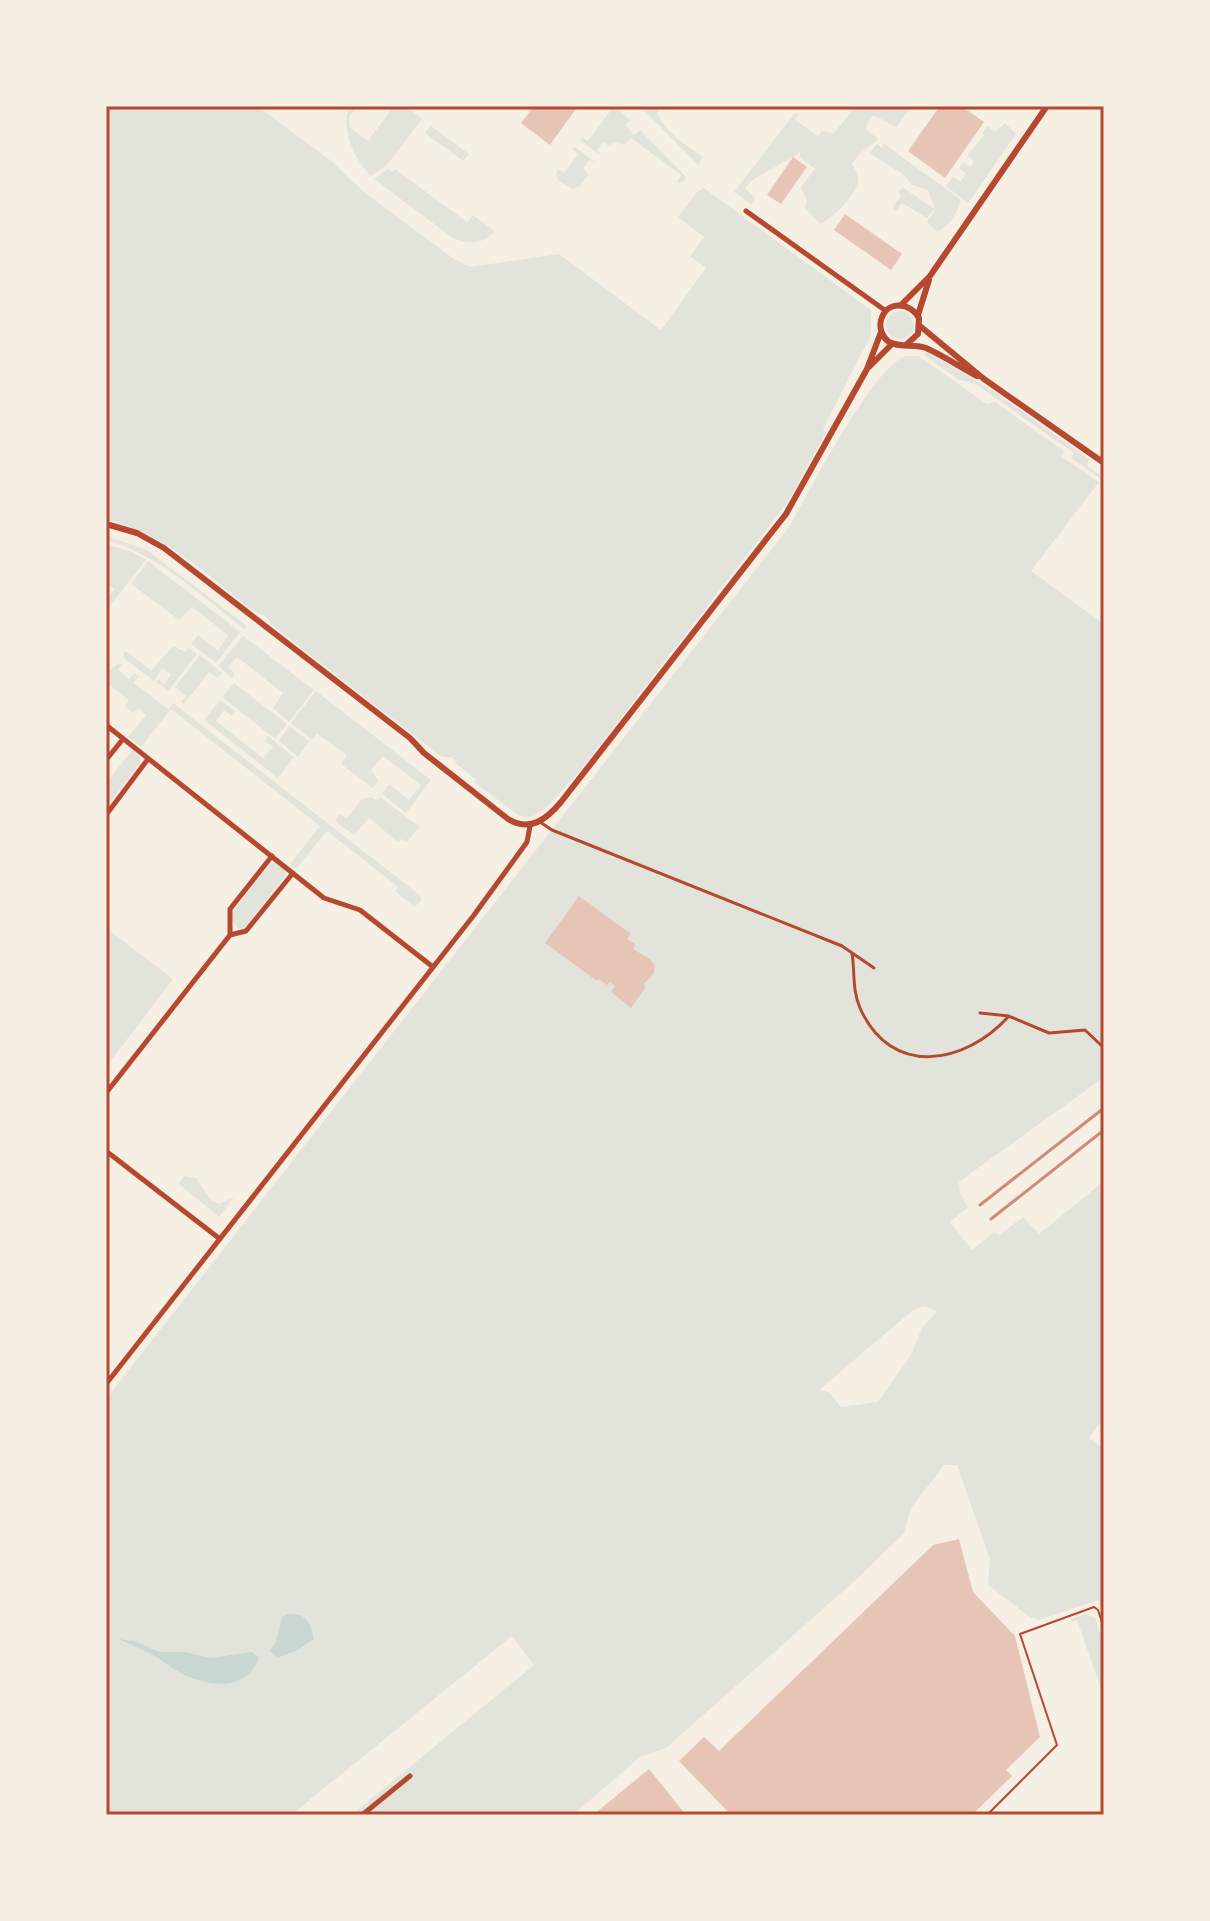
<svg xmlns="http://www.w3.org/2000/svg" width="1210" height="1921" viewBox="0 0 1210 1921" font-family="Literata,serif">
<rect width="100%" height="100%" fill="#f6efe4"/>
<path fill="#e2e4dc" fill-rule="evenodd" d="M106,106h151l73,54 35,33 89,66 16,8 89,-13 102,76 45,-62 -16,-12 14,-19 -26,-20 19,-25 7,-4 167,122v25l-48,94 3,3 -39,71 -205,265 -34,38 -10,8 -10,4 -10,-3 -44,-33 2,-3 -21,-16 1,-2 -5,-4h-9l-168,-130 -9,-11 -13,-6c-48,-38 -86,-75 -146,-91z
M350,106h7l-8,11 1,10 18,14 26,-35h11l17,13 -35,46 -16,11c-16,-16 -32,-48 -21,-70z
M614,106l16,14 -5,5 9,10 6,-5 46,47 -3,5 -6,1 4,-8 -50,-37 -6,7 -7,-3 -9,3 -6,-3 -6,8 5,6 -22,-16 2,-3 6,4z
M640,106h17c-1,22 30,39 46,51l-5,8z
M856,106h56l-16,21 -23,-12 -7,11 1,5 12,8 -20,15 -7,10c3,5 7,12 6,18 -2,13 -27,38 -38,42l-15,-16 2,-7 -6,-14 14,-18 -15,-12v-4l-48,27 -7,8 10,10 -4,6 -17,-12 60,-78h5l-4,6 23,16 4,-5 12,2z
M1005,123l11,11 -48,69 -22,-17 7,-9 7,5 6,-8 -7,-6 4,-6 7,5 4,-6 -7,-5 17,-21 -2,-2 5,-7 8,6z
M431,126l38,28 -6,7 -38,-28z
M883,143l77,56c0,12 -12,29 -23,33l-10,-10 8,-12 -7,-20 -16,-5 -8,-10 -34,-22 7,-9 5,4z
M575,147l21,16 -7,-3 -6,9 6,5 -9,12 -8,3 -14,-9 -2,-5 2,-6 6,4 14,-19 -5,-5z
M388,169l4,3 3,-3 72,53 6,-7 22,16c-11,13 -26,14 -42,7l-79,-59z
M904,188l30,21 -7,9 -25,-15 -6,8 -4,-3 8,-11 -1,-7z
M886 325a14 14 0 1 1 28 0a14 14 0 1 1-28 0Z
M926,351l67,40 96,68 -2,7 17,12v3l-33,-23 3,-5 -100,-70 -15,-3 -34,-24z
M905,356h13l69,48 8,-2 69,49 -3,5 38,26 -68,89 73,53v453l-145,105 1,11 8,14 -18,15 22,28 22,-18 5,3 24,-18 16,17 65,-53v237l-15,20 15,11v163l-6,-12 -59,20 -9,-3 -42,-32 2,-26 -33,-94h-13l-33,43 -7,25 -45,44 -193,171 -26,9 -67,58h-222l183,-150 -22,-29 -221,179h-185v-416l683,-872c21,-36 82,-157 116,-171zM924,1306l13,5 -15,17 -11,27 -33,47 -37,5 -12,-15 -10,-2 94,-80z
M106,536l41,14 100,76 -3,3c-43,-33 -84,-74 -138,-89z
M106,544l26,8 14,8 -40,51v-11l8,-11 -8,-7z
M148,561l92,71 -24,31 -25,-19 7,-9 20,16 10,-16 -36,-28 -13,13 -48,-36z
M243,636l71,54 -25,32 -16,-14 10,-15 -46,-36 -9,10 7,7 -3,4 -14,-12z
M173,646l12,6 4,-4 8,6 -29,37 -12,-9 2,-3 6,5 7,-10 -9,-6 -8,13 -29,-22 -2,-7h5l23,19z
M200,655l22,18 -4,5 -9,-6 -25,32 -3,-2 5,-6 -11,-9z
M117,664h5l-4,6 11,9 5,-6 5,3 -5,7 34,26 5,-6 248,193v4l-6,7 -20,-16 3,-4 -71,-56 -31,38 -6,-5 30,-38 -149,-117 -30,38 -13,-10 18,-22 -8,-7 -5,5 -8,-7 4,-6 -23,-18v-8z
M234,683l53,41 -12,15 -53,-42z
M316,691l115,89 -25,33 -24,-19 7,-10 20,16 12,-15 -38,-29 -12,14 7,11 -5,7 -32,-24 6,-9 -30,-21 -5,6 -21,-17z
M220,700l15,11 -3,5 -8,-6 -8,11 47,37 10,-11 -9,-6 4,-5 26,21 -16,21 -74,-58z
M289,726l20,15 -11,16 -19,-16z
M133,749l7,8v6l-34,45v-25z
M371,797l6,3 3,-3 40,30 -14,15 -5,-3 -3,3 -29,-24 -15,17 -17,-12 -1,-4 4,-5 7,4 15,-19z
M275,863l10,7 1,5 -41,52 -7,2 -6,-10 1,-8 36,-46z
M106,928l67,51 -67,88z
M184,1176l12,2 15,22 8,4 15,-7 -15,20 -40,-33z
M1086,1614l9,4 9,27v52l-27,-77 -7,2 1,-3z"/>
<path fill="#c9d6d2" d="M289,1614c18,0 21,8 25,25l-16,11 -21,8 -7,-7 6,-10 6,-24z
M118,1639l15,2 27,11h25l26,6 41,-6 7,5c-10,36 -53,30 -80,15 -9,-5 -17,-12 -26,-17 -11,-6 -23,-11 -35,-16z"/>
<path fill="#e6c5b7" d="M534,106h44l-28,39 -29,-22z
M940,106h21l23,16 -39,56 -37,-27z
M793,157l14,10 -26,37 -14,-9z
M845,214l57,40 -11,16 -57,-40z
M579,896l52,38 -4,5 9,6 -3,4 17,10 5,7 -1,7 -11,12 3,2 -15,21 -20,-16 4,-6 -5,-4 -3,3 -8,-6 -2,2 -52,-38z
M959,1539l14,53 42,44 25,101 -34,33 6,6 -40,39h-241l-52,-54 25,-24 15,14 214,-206z
M649,1769l37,46h-93z"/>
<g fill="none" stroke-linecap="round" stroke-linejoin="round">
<path stroke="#b5482f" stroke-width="2" d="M987,1815l70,-70 -37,-111 74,-27 4,3 6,18"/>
<path stroke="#b5482f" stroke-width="3" d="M540,822l12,8 290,116 32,22
M852,953c3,18 0,37 8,55 31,70 105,57 149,8l-29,-3
M1011,1017l38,16 36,-3 19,18"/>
<path stroke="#b5482f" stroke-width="5" d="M746,211l140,100
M106,725l218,173 36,12 73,57
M106,760l17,-21
M106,815l42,-56
M230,935v-26l42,-53
M106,1093l124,-158 16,-4 47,-58
M106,1151l114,88
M106,1384l368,-469 53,-73 3,-16
M362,1815l48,-39"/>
<path stroke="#b5482f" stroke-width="6" d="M901,305l29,-29 117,-170
M918,315l11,-35
M920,326l64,53 120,84
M907,344l11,-10 1,-16c-8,-15 -32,-19 -38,2 -2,8 1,17 8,22 11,6 26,2 37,6 18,8 34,19 51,28
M869,367l23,-23
M106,524l31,9 27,15 246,190 14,15 84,66c22,13 38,1 53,-17l225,-288 81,-145 14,-37"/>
<path stroke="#cf8b77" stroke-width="3" d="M980,1205l124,-97
M991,1219l113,-89"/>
</g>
<rect width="1210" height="1921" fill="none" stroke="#f6efe4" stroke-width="216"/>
<rect x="108" y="108" width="994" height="1705" fill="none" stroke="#b5482f" stroke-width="3"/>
</svg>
